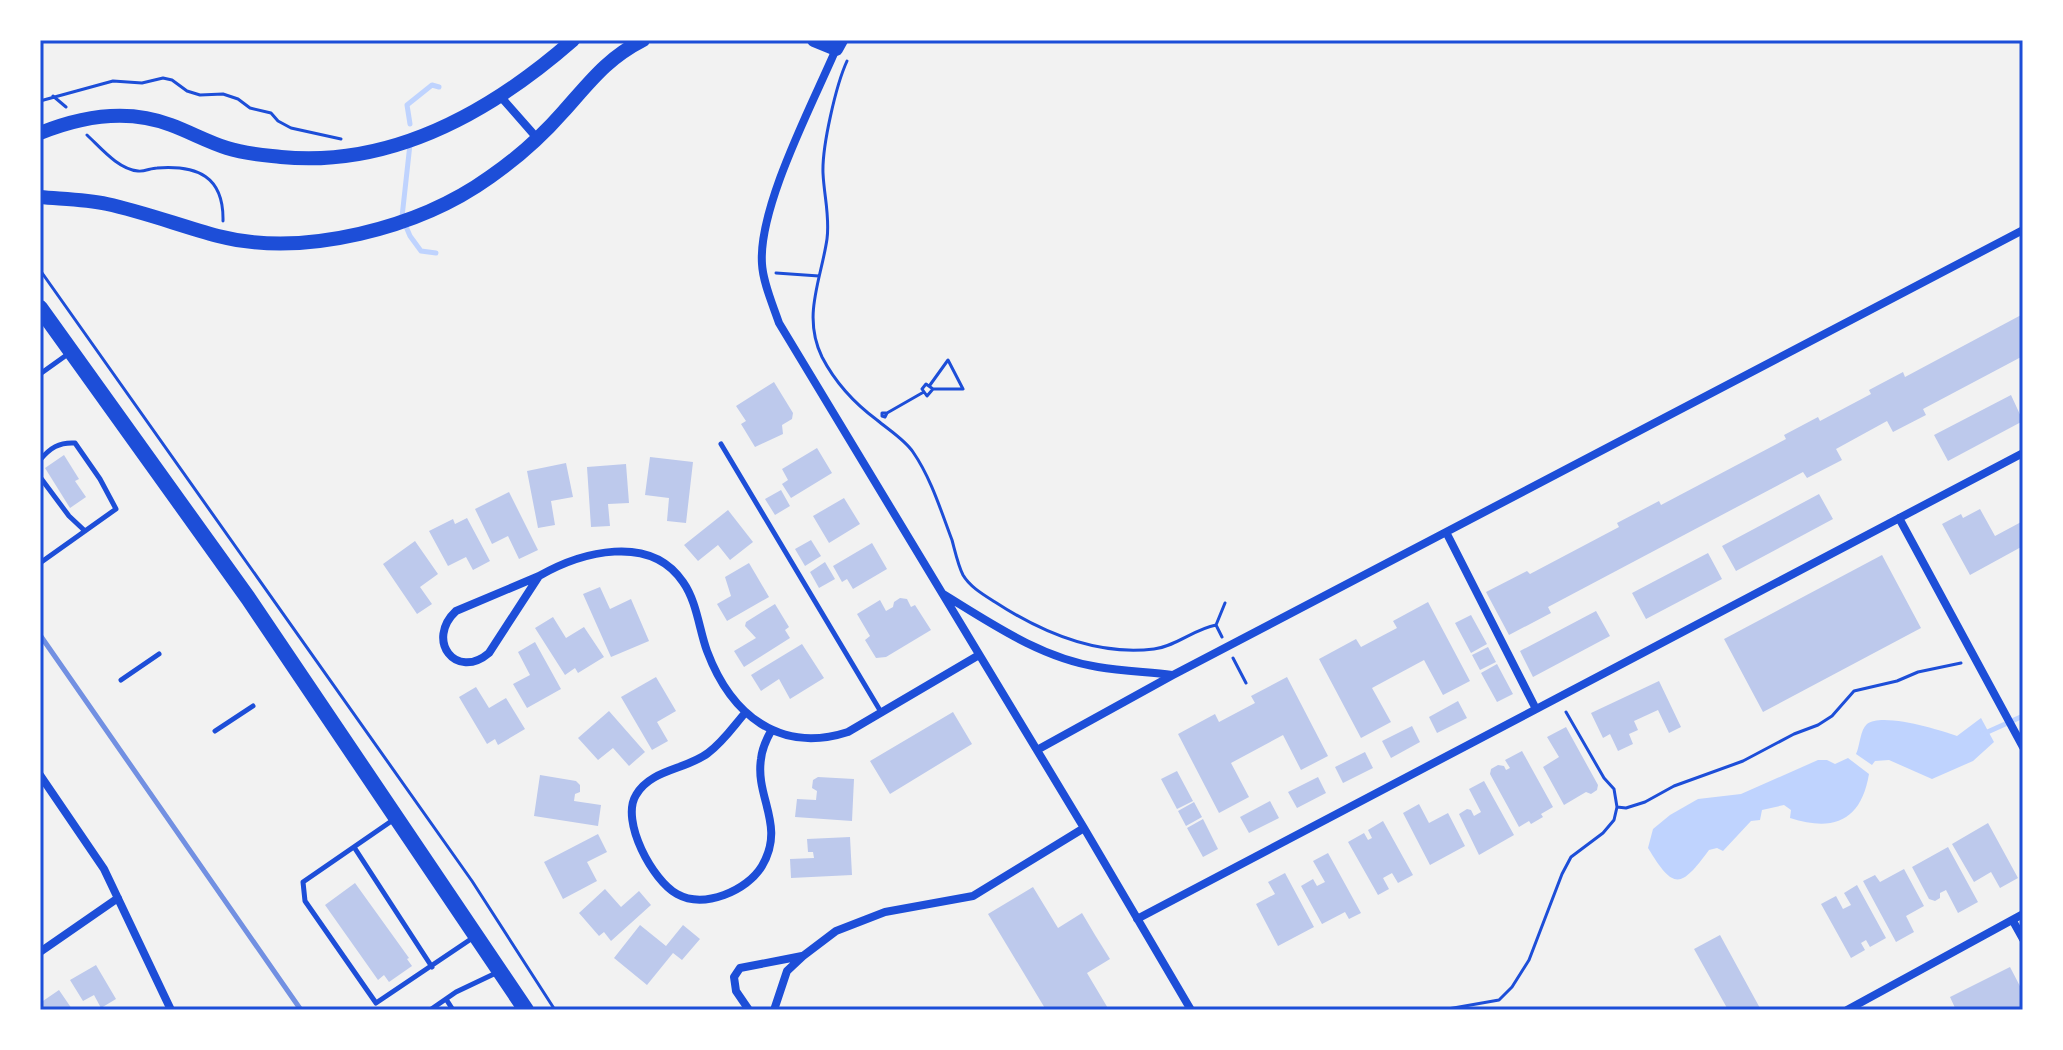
<svg xmlns="http://www.w3.org/2000/svg" width="2063" height="1050" viewBox="0 0 2063 1050" font-family="'Crimson Pro',serif">
<rect width="100%" height="100%" fill="#f2f2f2"/>
<path fill="#bfd3fe" d="M1981,718l13,24 -21,19 -41,18 -43,-19 -14,1 -3,4 -16,-11c4,-8 4,-24 11,-30 15,-12 73,6 90,12z
M1848,758l21,16c-8,47 -35,58 -79,44l1,-8 -7,-5 -22,5 -2,10 -9,1 -28,30 -6,-3 -8,2c-28,38 -35,41 -61,-2l5,-19 17,-14 28,-16 43,-5 77,-34h9l8,4z"/>
<g fill="none" stroke-linecap="round" stroke-linejoin="round">
<path stroke="#bfd3fe" stroke-width="5" d="M410,124l-3,-19 25,-20 7,2
M410,144l-8,73 8,19 11,15 15,2
M1983,734l40,-18"/>
</g>
<path fill="#bdc9ec" d="M2023,314v42l-100,53 3,6 -33,17 -6,-11 -51,28 6,11 -35,18 -4,-6 -255,135 3,6 -42,22 -23,-43 41,-21 3,3 89,-47 -2,-4 42,-22 2,4 125,-66 -2,-4 34,-18 2,4 51,-27 -2,-4 34,-18 2,5z
M774,382l19,31 -1,6 -10,6 1,9 -28,13 -14,-23 5,-3 -10,-15z
M2011,395l12,26 -75,40 -14,-26z
M817,448l15,25 -41,25 -9,-14 6,-4 -6,-11z
M64,455l15,24 -4,2 11,16 -16,11 -25,-40z
M650,457l43,5 -7,61 -19,-2 2,-23 -24,-3z
M566,463l7,34 -22,4 4,24 -17,3 -11,-57z
M626,464l3,39 -21,1 2,22 -19,1 -4,-60z
M781,490l9,16 -15,9 -10,-16z
M509,492l29,58 -19,9 -11,-23 -16,8 -17,-35z
M1819,494l14,25 -97,52 -14,-25z
M844,498l16,26 -31,19 -16,-27z
M1980,509l15,27 28,-15v25l-53,29 -28,-51 19,-10 2,4z
M728,510l25,32 -23,18 -12,-15 -20,16 -14,-16z
M467,518l23,43 -17,9 -7,-13 -18,9 -19,-35 24,-12 2,5z
M811,540l10,16 -16,10 -10,-17z
M415,541l23,33 -18,13 12,17 -15,10 -34,-50z
M872,543l15,26 -34,20 -6,-10 -5,3 -9,-16z
M1708,553l14,26 -76,40 -14,-26z
M1882,555l39,73 -158,84 -39,-73z
M825,562l10,17 -16,9 -9,-16z
M749,563l20,34 -42,24 -10,-17 14,-8 -6,-19z
M600,587l10,22 21,-10 18,42 -38,16 -28,-63z
M900,598l7,1 4,8 4,-2 16,25 -45,27 -10,1 -11,-18 5,-4 -13,-22 23,-14 6,11 7,-4 1,-5z
M1428,602l42,79 -27,14 -19,-35 -52,28 19,34 -30,16 -42,-79 37,-20 5,8 36,-19 -4,-7z
M775,604l14,23 -4,3 5,8 -46,29 -10,-16 22,-13 -11,-12 1,-4z
M1596,611l14,25 -77,41 -13,-26z
M1471,615l16,29 -16,9 -16,-30z
M553,617l13,21 18,-11 20,30 -26,16 -3,-5 -10,7 -30,-47z
M535,642l26,47 -34,19 -14,-24 17,-9 -12,-23z
M802,644l22,34 -34,21 -11,-20 -18,12 -10,-16z
M1488,647l8,15 -16,8 -8,-15z
M1497,664l16,30 -16,8 -16,-29z
M656,677l20,34 -19,11 11,19 -16,9 -31,-53z
M1287,677l41,79 -27,14 -18,-35 -52,28 18,34 -30,16 -41,-79 37,-20 4,8 36,-19 -4,-7z
M1659,681l22,46 -12,6 -11,-23 -24,11 4,9 -9,4 4,10 -15,7 -8,-17 -7,4 -12,-25z
M476,687l13,21 17,-10 19,31 -27,16 -3,-6 -8,5 -28,-47z
M1458,701l9,17 -30,15 -8,-16z
M609,711l36,41 -16,14 -16,-18 -15,12 -20,-22z
M953,712l19,32 -82,50 -20,-33z
M1412,726l8,16 -29,16 -9,-17z
M1566,727l32,58 -1,5 -6,4 -5,-2 -22,13 -21,-38 16,-10 -12,-20z
M1522,751l31,56 -12,7 2,3 -12,7 -2,-3 -10,6 -29,-53 1,-5 7,-4 6,1 2,4 4,-2 -5,-8z
M1365,752l8,16 -30,15 -8,-16z
M1177,771l16,30 -16,8 -16,-30z
M540,775l36,6 4,4v7l-5,2 -1,7 27,4 -3,21 -64,-10z
M818,777l36,2 -2,42 -57,-4 2,-18 19,1 1,-9 -5,-3 1,-8z
M1318,777l8,16 -29,15 -9,-16z
M1484,781l30,54 -35,20 -20,-41 8,-5 4,1 3,6 7,-4 -12,-23z
M1270,801l9,17 -30,15 -9,-16z
M1194,802l8,15 -16,9 -8,-15z
M1419,804l10,19 19,-10 17,33 -35,19 -27,-52z
M1203,819l15,30 -15,8 -16,-29z
M1383,821l30,54 -15,8 -6,-10 -9,5 6,11 -11,6 -30,-53 16,-9 4,7 4,-2 -4,-8z
M1988,823l30,55 -18,10 -9,-16 -17,10 -22,-38z
M598,834l9,18 -20,10 10,19 -34,18 -19,-37z
M850,837l2,38 -61,3 -1,-19 24,-1 -1,-6h-5l-1,-13z
M1948,847l30,55 -20,11 -12,-23 -6,3v5l-5,3 -6,-2 -17,-32z
M1328,853l33,60 -12,6 -4,-7 -23,12 -21,-38 12,-7 4,7 8,-4 -12,-21z
M1904,869l20,37 -18,10 8,16 -18,10 -33,-61 12,-6 5,7z
M1285,873l29,54 -36,19 -22,-42 19,-10 -7,-12z
M355,883l54,75 -2,1 5,7 -23,16 -5,-7 -6,5 -53,-75z
M1857,885l29,53 -16,9 -4,-7 -5,3 4,7 -14,8 -30,-54 15,-8 7,13 8,-4 -7,-12z
M1033,887l25,41 24,-15 13,22 15,24 -23,14 22,37h-63l-58,-96z
M605,889l16,18 18,-16 12,14 -40,36 -7,-9 -5,4 -20,-23z
M640,925l26,21 17,-21 17,14 -18,21 -9,-7 -26,32 -33,-27z
M1720,935l41,75h-38l4,-2 -33,-59z
M96,965l20,34 -15,9 -7,-13 -11,6 -13,-21z
M2010,967l13,25v18h-39l-1,-3 -5,3h-22l-6,-13z
M59,990l13,19 -32,1v-7z"/>
<g fill="none" stroke-linecap="round" stroke-linejoin="round">
<path stroke="#1d4ed8" stroke-width="3" d="M847,61c-11,24 -25,85 -24,112 1,23 7,43 4,66 -6,41 -25,77 -5,118 13,25 32,46 55,63 12,10 28,20 36,32 18,26 28,59 39,88 3,11 6,25 11,35 7,12 21,20 32,27 46,30 103,54 159,47 23,-3 40,-20 62,-24l6,12
M53,96l13,11
M40,101l73,-20 29,2 21,-5 9,2 15,11 13,4 23,-1 15,5 12,9 21,5 7,8 13,7 50,11
M87,135c14,13 31,34 51,36 6,1 13,-3 19,-3 40,-3 67,8 66,53
M40,270l432,611 83,129
M776,273l43,3
M930,385l18,-25 15,29h-30l-7,-5 -4,5 5,7 6,-7
M887,413l-2,4 -3,-1v-3h5l35,-20
M1216,625l9,-22
M1233,658l13,25
M1617,807l9,1 19,-6 29,-16 69,-25 51,-27 24,-9 14,-9 22,-25 43,-10 21,-9 43,-9
M1442,1010l57,-10 13,-13 17,-27 33,-86 9,-17 32,-24 11,-13 3,-13 -3,-18 -10,-11 -38,-66"/>
<path stroke="#1d4ed8" stroke-width="5" d="M40,374l28,-20
M721,444l160,268
M40,460c10,-12 19,-18 35,-17l25,36 16,30 -76,54
M40,477l29,39 16,15
M121,680l38,-26
M215,731l38,-25
M393,820l-90,62 2,19 71,102 98,-66
M354,847l78,120
M446,999l7,11
M430,1010l26,-18 40,-19"/>
<path stroke="#1d4ed8" stroke-width="8" d="M836,49c-23,54 -78,158 -74,215 1,19 11,41 17,59l305,505 107,182
M501,97l36,41
M1899,518l124,229
M1446,532l90,177
M539,576c42,-24 111,-43 144,6 14,20 16,47 24,69 24,64 73,103 141,81l131,-77
M539,576l-50,77c-33,28 -64,-13 -33,-42z
M943,594c49,30 98,64 155,73 24,4 49,5 74,8
M745,713c-12,14 -22,29 -37,40 -22,17 -57,16 -72,42 -16,26 17,86 41,99 27,15 70,-3 85,-28 24,-41 -7,-68 -1,-107 1,-10 5,-19 10,-28
M1037,750l136,-75 850,-445
M40,775l64,94 67,141
M1137,919l886,-466
M2013,921l10,18
M40,952l78,-54
M749,1010l-13,-19 -2,-14 6,-9 62,-12
M774,1010l13,-39 16,-15 33,-25 49,-19 88,-16 111,-68
M1847,1010l176,-96"/>
<path stroke="#1d4ed8" stroke-width="14" d="M814,40l22,9 5,-9
M40,133c42,-17 87,-25 131,-8 19,7 37,17 56,23 18,6 36,7 54,9 112,11 211,-46 292,-117
M40,197c22,2 45,2 67,7 37,8 74,22 111,32 86,22 201,-8 272,-59 26,-18 52,-41 73,-65 27,-30 43,-53 80,-72"/>
<path stroke="#1d4ed8" stroke-width="16" d="M40,308l208,290 278,412"/>
<path stroke="#7290e2" stroke-width="5" d="M40,635l261,375"/>
</g>
<rect width="2063" height="1050" fill="none" stroke="#ffffff" stroke-width="84"/>
<rect x="42" y="42" width="1979" height="966" fill="none" stroke="#1d4ed8" stroke-width="3"/>
</svg>
